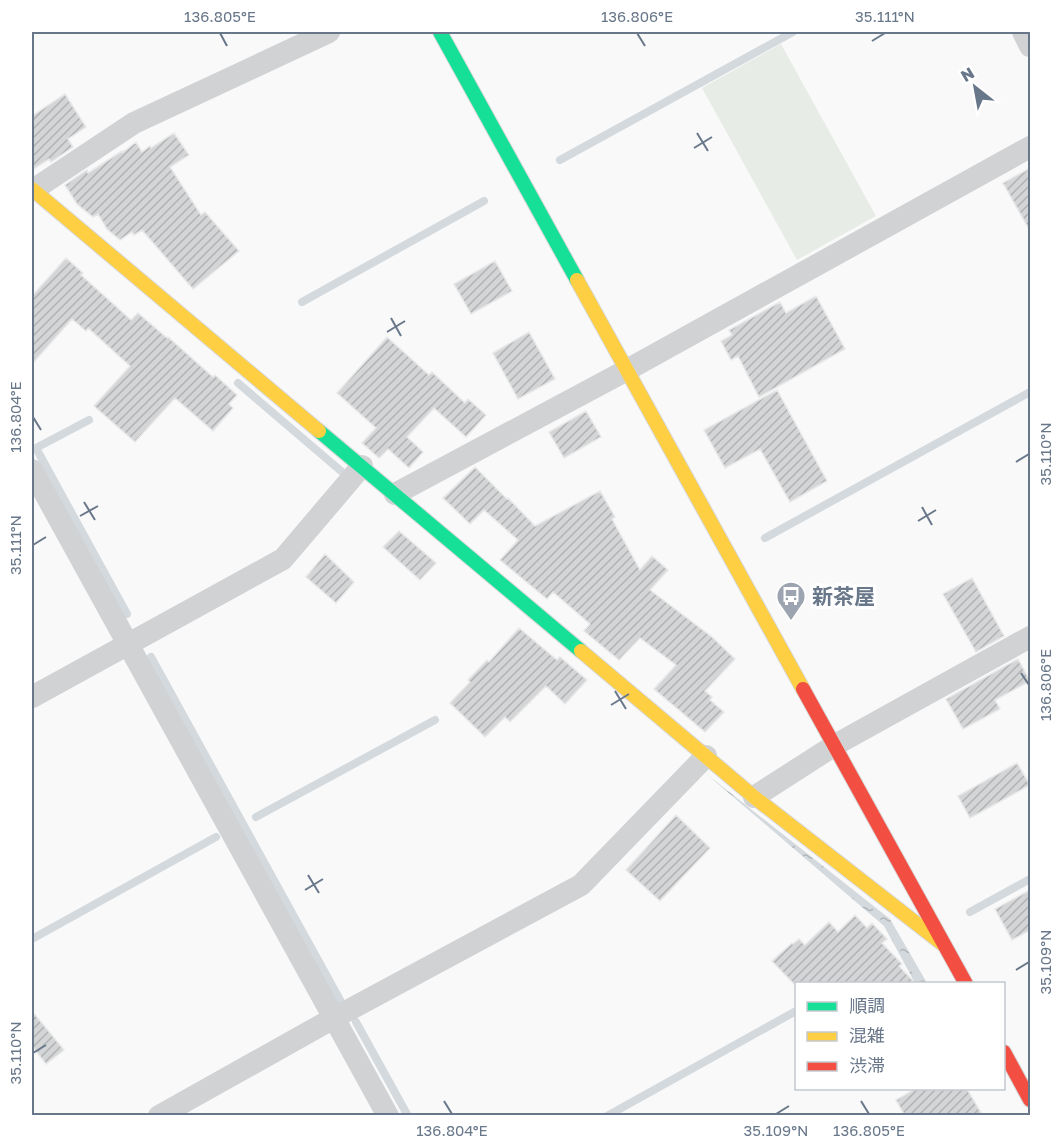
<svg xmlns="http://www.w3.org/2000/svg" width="1062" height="1147" viewBox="0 0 1062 1147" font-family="'Golos Text','Noto Sans JP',sans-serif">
<defs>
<pattern id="water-ripples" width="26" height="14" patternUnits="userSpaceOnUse" patternTransform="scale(1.5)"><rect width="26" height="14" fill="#d3d9dd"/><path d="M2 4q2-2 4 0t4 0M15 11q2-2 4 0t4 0" fill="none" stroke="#afb5b9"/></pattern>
<pattern id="building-hatch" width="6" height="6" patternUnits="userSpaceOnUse" patternTransform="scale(1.5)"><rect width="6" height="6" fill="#d4d5d6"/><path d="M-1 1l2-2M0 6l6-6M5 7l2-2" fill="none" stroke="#b0b2b3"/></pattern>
</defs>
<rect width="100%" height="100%" fill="#f9f9f9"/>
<path fill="#e8ece7" d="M781,44l95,172 -79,44 -95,-172z"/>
<path fill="url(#water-ripples)" d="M704,772l186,147 37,64h-12l-31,-57z"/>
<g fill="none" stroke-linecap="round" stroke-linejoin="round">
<path stroke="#d3d9dd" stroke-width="8" d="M560,160l233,-128
M302,302l182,-101
M238,383l103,88
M89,420l-53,28 91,166
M765,538l265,-146
M151,657l189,343
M256,817l179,-97
M970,912l60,-33
M32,939l184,-102
M356,1022l52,94
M607,1116l189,-105"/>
</g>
<path fill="url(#building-hatch)" stroke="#e8e8e8" stroke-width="1.5" d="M65,94l21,33 -18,12 5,8 -22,15 -2,-3 -17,11v-54z
M174,133l15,22 -19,12 31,48 4,-3 34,39 -46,38 -51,-59 -8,5 -2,-3 -12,8 -13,-11 -9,-15 -5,3 -16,-13 -12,-19 22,-15 1,3 34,-22 1,1 13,-10 6,10 8,-6 1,2z
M1030,168v63l-27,-48z
M66,258l17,15 -2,2 50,45 7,-7 29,25 1,-1 45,40 2,-2 22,20 -8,9 4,4 -20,23 -38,-33 -40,44 -41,-36 36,-40 -42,-38 -2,3 -14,-12 -40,45v-68z
M495,261l17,30 -41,23 -17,-30z
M816,296l29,53 -86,48 -21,-41 -7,4 -10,-19 11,-6 -3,-5 51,-28 6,11z
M529,332l26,47 -37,20 -25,-46z
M387,337l42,38 3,-3 33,31 3,-4 18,16 -20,22 -32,-29 -27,29 16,15 -14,16 -21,-19 -9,9 -17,-15 14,-15 -39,-35z
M777,390l50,91 -37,21 -30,-53 -35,19 -21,-38z
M586,411l15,26 -37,21 -15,-26z
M475,467l32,32 1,-1 27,28 65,-35 15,26 -3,2 28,51 12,-14 16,14 -18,20 62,47 23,22 -30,32 7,6 -2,3 14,12 -19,20 -51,-43 22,-24 -36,-27 -21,22 -35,-29 6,-7 -37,-32 -6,7 -47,-39 18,-20 -34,-30 -14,14 -27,-26z
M399,531l37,32 -16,17 -37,-33z
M325,554l29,28 -18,21 -30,-26z
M972,578l32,58 -28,16 -33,-58z
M519,628l38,32 3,-3 27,23 -22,24 -19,-18 -36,36 -5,-5 -20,20 -35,-34 20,-21 -2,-2 19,-20 2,2z
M1018,659l12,22 -35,19 5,9 -37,20 -17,-30z
M1017,763l13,22 -60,33 -12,-22z
M676,815l34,33 -50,53 -34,-31z
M1030,890v40l-18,10 -17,-31z
M855,915l12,13 5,-5 15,16 -5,4 20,21 -3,2 17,18h-122l-22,-23 20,-18 1,1 6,-5 6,6 24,-23 9,10z
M32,1011l32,39 -18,14 -14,-18z
M915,1089h52l16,27h-78l-9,-16z"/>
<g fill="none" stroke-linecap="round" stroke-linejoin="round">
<g stroke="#d6d7d8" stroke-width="16">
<path id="fast" d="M440,32l137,248
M319,431l262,220"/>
</g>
<g stroke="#d6d7d8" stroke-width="16">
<path id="slow" d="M32,189l287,242
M577,280l226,409
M581,651l173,146 190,148"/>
</g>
<g stroke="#d6d7d8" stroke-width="16">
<path id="jam" d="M803,689l163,295
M1004,1052l26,48"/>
</g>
<path stroke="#d1d2d4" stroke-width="22" d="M1023,32l7,14
M33,190l101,-67 195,-91
M32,470l356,646
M395,494l232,-124 403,-223
M32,697l251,-138 79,-93
M754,797l81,-52 195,-108
M159,1116l175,-98 247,-133 125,-129"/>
<use href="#fast" stroke="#16e098" stroke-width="14"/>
<use href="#slow" stroke="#ffcf43" stroke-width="14"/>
<use href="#jam" stroke="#f24e42" stroke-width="14"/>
</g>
<path fill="none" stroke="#687789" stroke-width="2" d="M220,33l7,13M637,33l8,13M872,41l13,-8M697,133l11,18M694,148l18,-11M391,318l10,18M387,332l18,-11M33,417l8,13M1016,462l13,-8M84,502l11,18M922,507l10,18M80,516l18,-10M918,521l18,-11M33,545l13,-8M1021,673l8,12M615,691l11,18M611,705l18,-11M308,875l11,18M305,890l18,-11M1016,970l13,-8M33,1053l13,-8M444,1101l8,13M861,1101l8,13M776,1114l13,-8"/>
<defs>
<g id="bus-pin" transform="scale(1.5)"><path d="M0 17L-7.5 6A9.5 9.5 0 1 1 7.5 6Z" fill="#9ba4b0" stroke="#fff"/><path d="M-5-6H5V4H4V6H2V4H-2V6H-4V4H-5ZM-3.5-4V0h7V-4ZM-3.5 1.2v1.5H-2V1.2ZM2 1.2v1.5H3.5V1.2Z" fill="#fff"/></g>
</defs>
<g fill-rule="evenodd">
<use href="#bus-pin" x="791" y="596"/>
</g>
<g text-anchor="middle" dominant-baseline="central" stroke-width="6" stroke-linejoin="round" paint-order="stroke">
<g font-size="21" font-weight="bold" fill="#687789" stroke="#fff" text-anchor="start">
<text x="812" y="596">新茶屋</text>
</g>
</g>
<rect width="1062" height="1147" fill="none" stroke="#ffffff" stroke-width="66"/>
<rect x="795" y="982" width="210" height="108" fill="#ffffff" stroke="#c3c9d0" stroke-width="1.5"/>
<rect x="807" y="1002" width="30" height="9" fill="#16e098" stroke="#c3c9d0" stroke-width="1.5"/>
<text x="849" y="1012" font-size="18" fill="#687789">順調</text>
<rect x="807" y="1032" width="30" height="9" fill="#ffcf43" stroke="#c3c9d0" stroke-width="1.5"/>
<text x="849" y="1042" font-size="18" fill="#687789">混雑</text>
<rect x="807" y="1062" width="30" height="9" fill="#f24e42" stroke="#c3c9d0" stroke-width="1.5"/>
<text x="849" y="1072" font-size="18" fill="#687789">渋滞</text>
<g transform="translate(975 87) rotate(329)" stroke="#ffffff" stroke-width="4.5" paint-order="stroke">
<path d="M0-4.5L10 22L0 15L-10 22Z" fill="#687789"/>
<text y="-9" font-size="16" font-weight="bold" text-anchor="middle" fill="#687789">N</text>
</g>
<rect x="33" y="33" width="996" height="1081" fill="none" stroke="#687789" stroke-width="2"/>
<g font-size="15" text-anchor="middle" fill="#687789">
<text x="220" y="22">136.805°E</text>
<text x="637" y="22">136.806°E</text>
<text x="885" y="22">35.111°N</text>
<text transform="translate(16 417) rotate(-90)" y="5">136.804°E</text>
<text transform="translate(1046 454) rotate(-90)" y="5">35.110°N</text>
<text transform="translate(16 545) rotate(-90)" y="5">35.111°N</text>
<text transform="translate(1046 685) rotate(-90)" y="5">136.806°E</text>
<text transform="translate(1046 962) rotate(-90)" y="5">35.109°N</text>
<text transform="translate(16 1053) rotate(-90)" y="5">35.110°N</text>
<text x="452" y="1136">136.804°E</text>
<text x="776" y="1136">35.109°N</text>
<text x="869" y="1136">136.805°E</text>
</g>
</svg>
